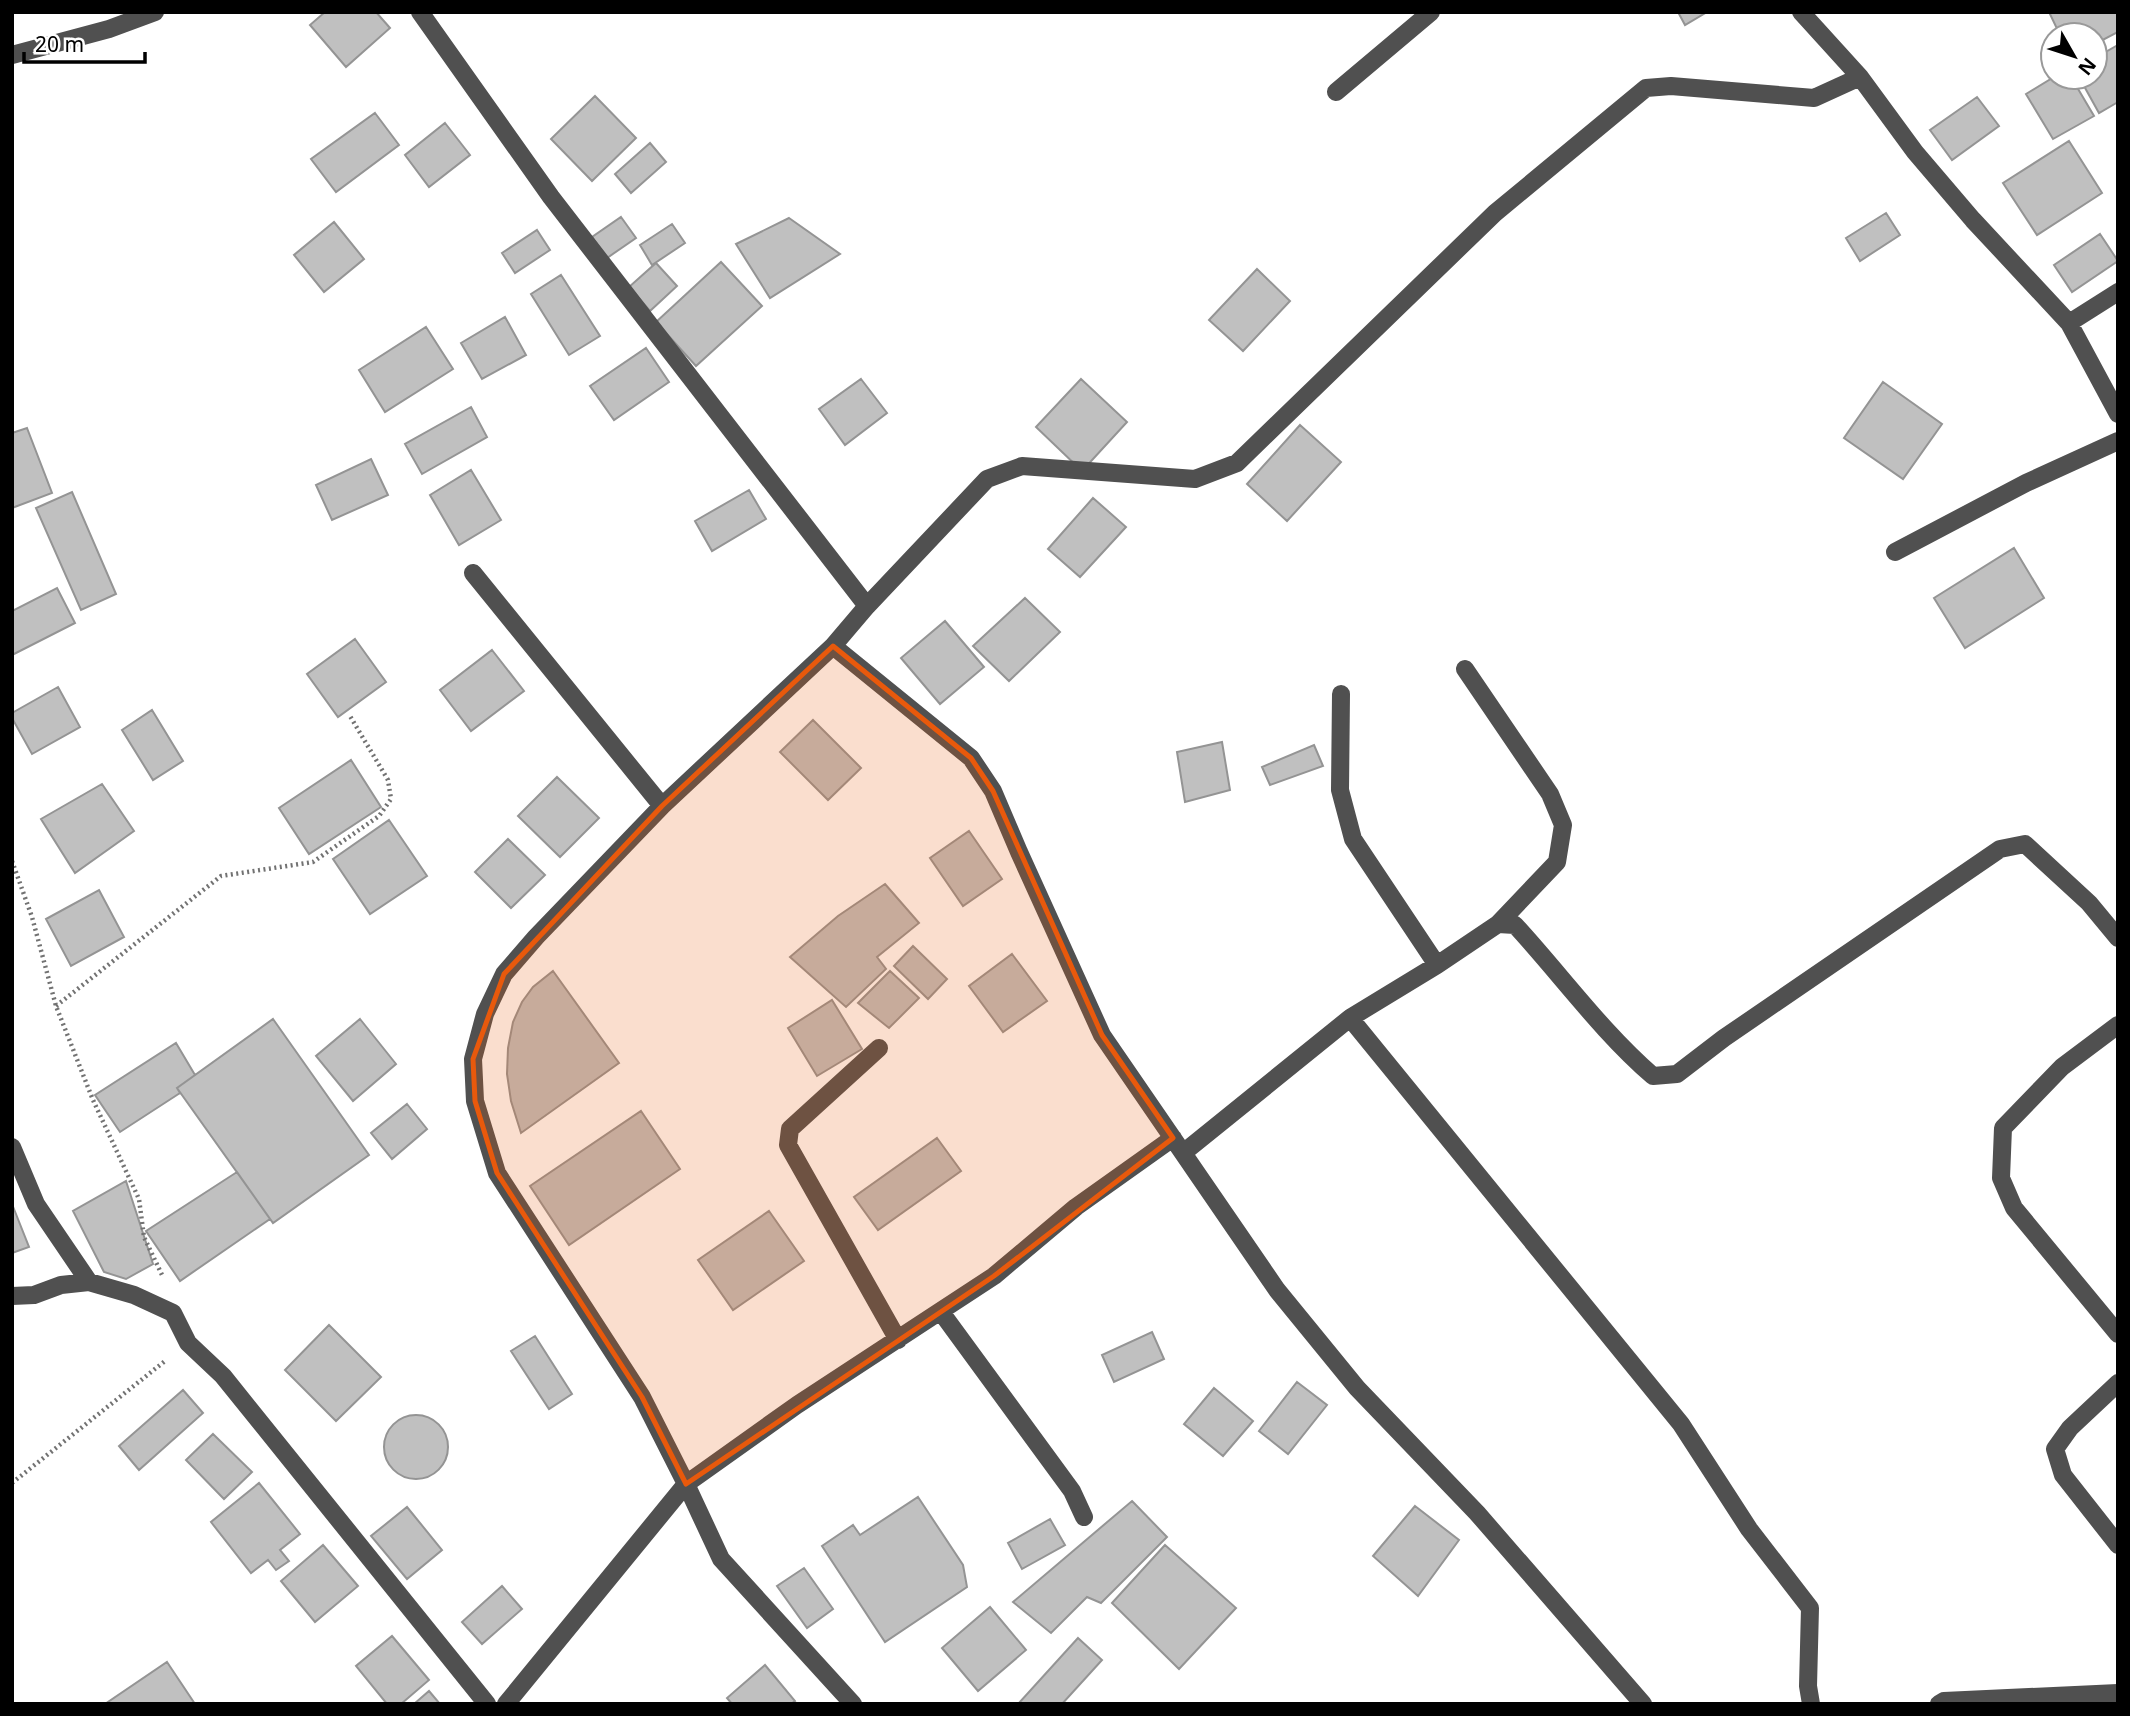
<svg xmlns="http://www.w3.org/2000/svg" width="2130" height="1716" viewBox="0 0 2130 1716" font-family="'Noto Sans',sans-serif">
<rect width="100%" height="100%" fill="#fff"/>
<path fill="#c0c0c0" stroke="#949494" stroke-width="2" d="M325,12h51l14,16 -44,39 -36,-42z
M1678,12h29l-22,13z
M2049,12h69v20l-23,12v-9h-35z
M2118,45v57l-19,11 -20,-36h16v-19z
M2054,77h17l23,39 -41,23 -27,-45z
M595,96l41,42 -44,43 -41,-42z
M1977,97l22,29 -47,34 -22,-30z
M375,113l24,32 -63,47 -25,-33z
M445,123l25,32 -41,32 -24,-32z
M2069,141l33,52 -65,42 -34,-52z
M650,143l16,19 -35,31 -16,-19z
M1886,213l14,22 -40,26 -14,-23z
M621,217l15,21 -29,20 -15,-21z
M789,218l51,36 -70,44 -34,-54z
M334,222l30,37 -40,33 -30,-37z
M672,224l13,19 -33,22 -12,-20z
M537,230l13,20 -35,23 -13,-20z
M2100,234l18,27 -46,31 -18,-27z
M721,262l41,44 -66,60 -40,-44z
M656,263l21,23 -27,25 -21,-24z
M1257,269l33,32 -47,50 -34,-31z
M561,275l39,61 -31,19 -38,-61z
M505,317l21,38 -44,24 -21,-36z
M426,327l27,42 -68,43 -26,-42z
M646,348l23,34 -55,38 -24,-34z
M861,379l26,34 -42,32 -26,-36z
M1081,379l46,43 -45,49 -46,-44z
M1883,382l59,42 -39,55 -59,-41z
M471,407l16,30 -65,37 -17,-30z
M1300,425l41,37 -54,59 -40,-37z
M27,428l25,65 -40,15v-75z
M371,459l17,36 -56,25 -16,-35z
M471,470l30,50 -42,25 -29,-50z
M749,490l17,29 -54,32 -17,-30z
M72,492l44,102 -35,16 -45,-102z
M1093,498l33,29 -46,50 -32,-28z
M2014,548l30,50 -79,50 -31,-50z
M57,588l18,35 -63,32v-44z
M1025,598l35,34 -51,49 -36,-35z
M945,621l39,46 -44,37 -39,-46z
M355,639l31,43 -48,35 -31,-43z
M492,650l32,41 -53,40 -31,-41z
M58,687l22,40 -48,27 -20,-36v-5z
M152,710l31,51 -30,19 -31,-50z
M813,720l48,48 -33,32 -48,-48z
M1222,742l8,48 -45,12 -8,-50z
M1314,745l9,21 -53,19 -8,-18z
M351,760l30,47 -72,47 -30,-46z
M557,777l42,41 -39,39 -42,-41z
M102,784l32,47 -59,42 -34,-54z
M389,820l38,56 -57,38 -37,-55z
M969,831l33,48 -39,27 -33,-48z
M508,839l37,36 -34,33 -36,-36z
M885,884l34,39 -42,34 9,12 -40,38 -56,-50 48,-41z
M99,890l25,47 -53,29 -25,-47z
M913,946l34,33 -19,20 -34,-33z
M1012,954l35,47 -44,31 -34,-46z
M553,971l66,92 -98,70 -10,-32 -4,-27 1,-26 5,-26 9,-20 11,-15z
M890,971l29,27 -30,30 -31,-25z
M832,1000l30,49 -45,27 -29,-48z
M273,1019l96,136 -96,68 -96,-135z
M360,1019l36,45 -43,37 -37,-45z
M176,1043l19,32 -18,13 3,5 -60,39 -25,-37z
M407,1104l20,25 -35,30 -21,-26z
M641,1111l39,58 -111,76 -39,-59z
M937,1138l24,33 -83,59 -24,-33z
M237,1172l33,47 -90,62 -34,-50z
M126,1181l27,83 -27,15 -22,-7 -31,-61z
M12,1204l17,43 -17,6z
M769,1211l35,50 -71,49 -35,-50z
M329,1325l52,52 -45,44 -51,-51z
M1152,1332l12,27 -50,23 -12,-27z
M535,1336l37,58 -23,15 -38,-58z
M1297,1382l30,23 -39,49 -29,-23z
M1214,1388l39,33 -30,35 -39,-32z
M183,1390l20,23 -64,57 -20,-24z
M384 1447a32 32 0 1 1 64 0a32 32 0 1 1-64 0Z
M213,1434l39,38 -28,27 -38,-39z
M259,1483l41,51 -20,16 9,11 -13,9 -8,-10 -17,13 -40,-51z
M918,1497l45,68 4,22 -82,55 -63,-96 31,-21 7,10z
M1132,1501l35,36 -66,66 -14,-6 -36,36 -38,-31z
M1415,1506l44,34 -41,56 -45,-40z
M407,1507l35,43 -35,29 -36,-43z
M1050,1519l15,26 -43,24 -14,-26z
M323,1545l35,41 -43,36 -34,-41z
M1165,1545l71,63 -57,61 -67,-66z
M804,1568l29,41 -26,19 -30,-42z
M502,1586l20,23 -40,35 -20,-22z
M990,1607l36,43 -48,41 -36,-43z
M392,1636l37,44 -28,24h-14l-31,-38z
M1078,1638l24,22 -40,44h-44z
M167,1662l28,42h-90z
M765,1665l30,36 -4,3h-59l-5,-6z
M429,1691l11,13h-26z"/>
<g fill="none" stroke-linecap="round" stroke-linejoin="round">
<path stroke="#727272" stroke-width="4.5" stroke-dasharray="2 3.5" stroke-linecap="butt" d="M12,861l20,56 24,89 37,94 46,99 5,38 18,38
M56,1006l165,-130 92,-14 66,-46 12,-17 -3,-19 -38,-64
M12,1483l153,-122"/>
<path stroke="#505050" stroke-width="18" d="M420,12l131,185 316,409
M12,55l97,-26 46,-17
M1860,77l55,75 58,68 96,103 49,91
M1336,92l95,-80
M2069,323l49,-31
M1895,552l131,-69 92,-42
M473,573l189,233
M833,646l138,112 22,33 26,61 83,183 175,255 80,98 120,125 166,191
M1465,669l85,125 13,31 -6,37 -59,62
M1341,694l-1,96 13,49 84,126
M1350,1018l87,-53 61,-41 17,1c46,50 87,107 138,151l24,-2 47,-36 276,-189 25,-5 64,59 29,35
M2118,1025l-56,42 -59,61 -2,50 13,30 104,126
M879,1048l-89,81 -2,16 110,195
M12,1147l24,57 53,78 45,13 39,18 15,30 35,33 264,328
M1183,1153l167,-135 331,406 68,105 61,79 -2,78 3,18
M12,1296l22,-1 27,-10 28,-3
M941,1312l131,179 12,26
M2118,1383l-48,45 -15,21 8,26 55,70
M506,1704l180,-220 111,-79 197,-129 82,-69 97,-69
M853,1704l-132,-145 -35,-75 -44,-87 -145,-224 -22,-72 -2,-42 12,-45 19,-40 32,-37 126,-131 171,-160 34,-40 120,-127 35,-13 173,13 42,-16 258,-250 151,-125 25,-2 143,12 46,-21 -59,-65
M1939,1704l5,-3 174,-8"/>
</g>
<path fill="#e8590c" fill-opacity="0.2" stroke="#e8590c" stroke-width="5" stroke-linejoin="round" d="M833,646l138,112 22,33 109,244 71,103 -179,138 -308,208 -44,-87 -145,-224 -22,-72 -2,-42 31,-85 158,-168z"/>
<rect width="2130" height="1716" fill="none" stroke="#000000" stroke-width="28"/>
<g transform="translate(2074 56) rotate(129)"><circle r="33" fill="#ffffff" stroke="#999999" stroke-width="2"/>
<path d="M0-5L12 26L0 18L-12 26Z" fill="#000000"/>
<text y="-10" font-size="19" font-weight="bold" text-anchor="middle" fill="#000000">N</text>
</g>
<path d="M24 52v10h121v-10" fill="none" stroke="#000000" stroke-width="3.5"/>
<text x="35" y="52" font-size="21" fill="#000000" stroke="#ffffff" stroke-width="5" paint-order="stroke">20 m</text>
</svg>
